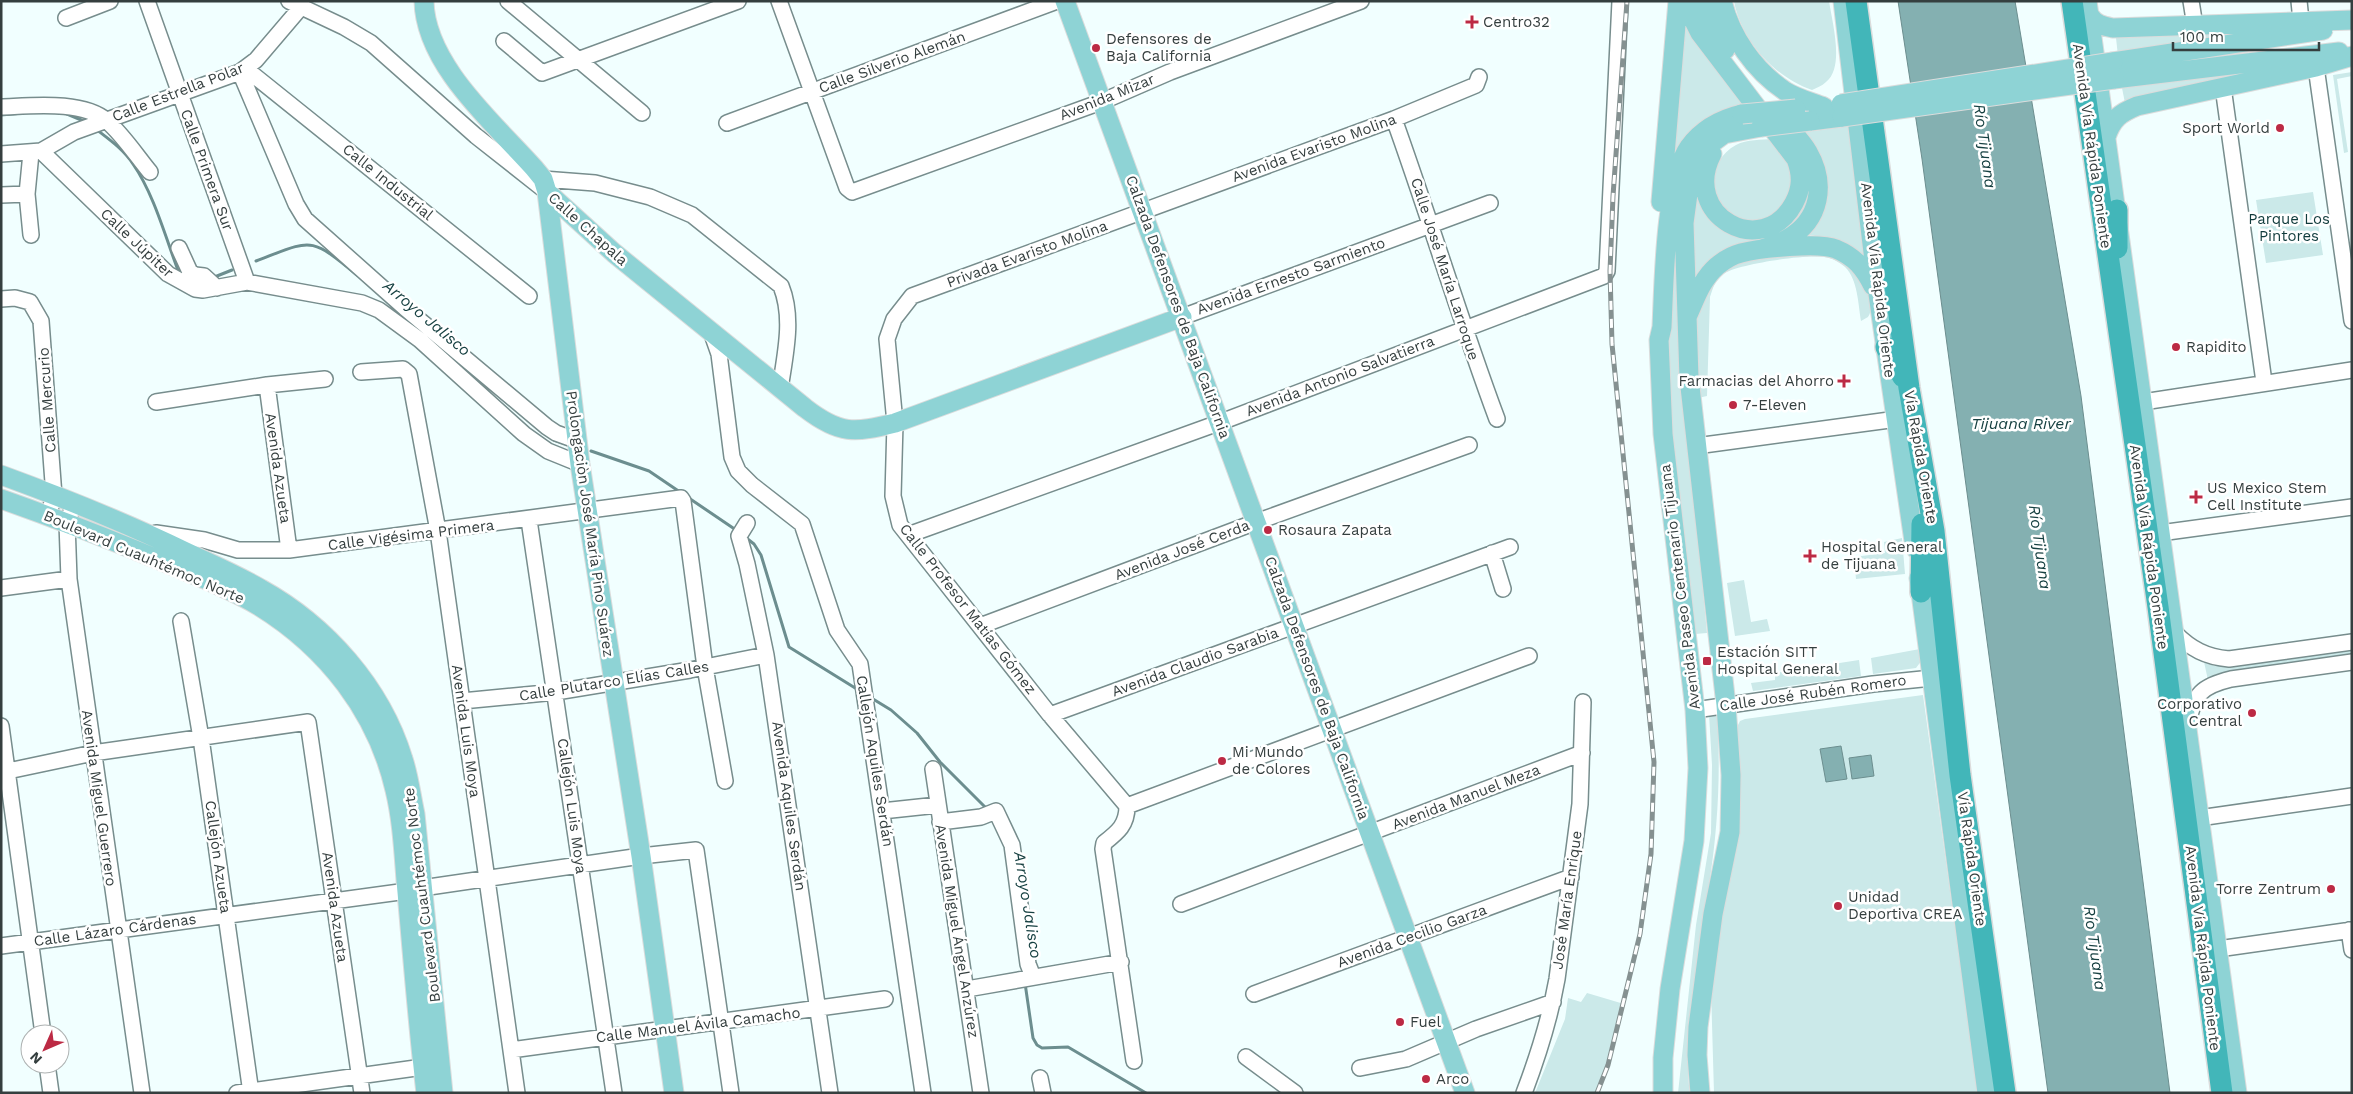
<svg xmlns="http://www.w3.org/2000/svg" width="2353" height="1094" viewBox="0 0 2353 1094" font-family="'Work Sans',sans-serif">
<rect width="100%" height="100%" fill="#f1ffff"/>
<path fill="#cbe9e9" d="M1734,1h95c3,21 16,66 -3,81 -4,4 -10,6 -14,8 -38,-13 -71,-50 -78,-89z
M1683,14l65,89c-41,7 -51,32 -75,62z
M2273,31l-155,25 -2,-18 13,-3z
M2283,64l-158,39 -3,-15z
M2352,72v4l-15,3 11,73 -4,1 -11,-78z
M1849,126l20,138c-24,-19 -33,-27 -65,-29 5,-6 14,-13 18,-21 15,-27 0,-59 -16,-82z
M1774,139l19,29 -6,39c-7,4 -16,13 -23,15 -4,1 -11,-1 -15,-2 -40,-4 -48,-56 -13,-75 11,-6 25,-5 38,-6z
M1698,179l32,50 68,-17 9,-14 4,-13v15l-19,27 -100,61 2,-89z
M2313,192l10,63 -57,8 -10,-63z
M1680,210l18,329 9,94 -12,1 -28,-233 2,-109z
M1811,251l36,9c10,14 33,38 21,57l-7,4c-3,-17 -3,-41 -16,-54 -6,-5 -13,-9 -21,-10 -18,-3 -86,7 -101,17 -8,6 -10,14 -13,23l-3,99 -9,2 -5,-69 13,-44 32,-24z
M1902,538l3,36 -49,5 -2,-22 31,-4 -1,-11z
M1744,580l7,42 16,-3 3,12 -35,5 -8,-53z
M2352,648v8l-136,18 -8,6 -4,-18 11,4z
M1920,649l2,11 -6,8 -43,6 -2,-16z
M1859,660l2,16 -108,15 -2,-8 24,-3v-7z
M1923,695l55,398h-264l-3,-104 25,-204 2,-60 2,-4 5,-2z
M1709,714h8c4,57 1,114 -8,171 -7,44 -14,87 -18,132 -2,25 -5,51 -1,76h-12l18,-168 15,-92 1,-68z
M1587,993l37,11 -16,61 -11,28h-62l30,-74 3,-21 13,4z"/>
<path fill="#84b0b1" stroke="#6c8e8f" d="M1898,1h117l66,395 89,697h-122l-126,-934z
M1841,746l6,33 -21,3 -6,-33z
M1871,755l3,21 -22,3 -3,-21z"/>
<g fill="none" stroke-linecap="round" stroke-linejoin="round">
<path stroke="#6c8e8f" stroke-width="3" d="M67,114l19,8
M1,115l22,-2
M97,130c13,10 27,20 36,34 21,30 33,75 46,109
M256,261c56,-21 53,-26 101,14
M212,278l20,-8
M554,440l12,4
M591,451l58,20 87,59
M745,537l9,7 7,11 28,92 71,44
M873,699l18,11 26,23 23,29 48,48
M1025,983l8,55 4,7 5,3 26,-1 78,46"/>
<g stroke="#778d8d" stroke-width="18">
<path id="minor" d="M147,1l100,281
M289,1l55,26 27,16 105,93 71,56
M508,1l134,112
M779,1l68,187 5,4 249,-90 69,-30 191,-71
M2191,1l4,25
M2299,1l2,20
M66,18l44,-17
M504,41l38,32 196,-72
M2316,67l36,254
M246,69l283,227
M240,72l56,132 9,15 100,89 142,119 9,6 22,8
M2223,87l41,295
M1,107c30,-1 82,-7 106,14 16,14 29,34 43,51
M1394,119c36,100 66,201 103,300
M727,123l330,-122
M41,151l127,123 27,15 8,1 44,-8 115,21 17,7 41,30 104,94 24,17 32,13
M31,153l-4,41 4,41
M1,154l40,-3 33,-19 166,-60 16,-12 46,-54
M543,179l52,4 55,14 42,18 89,71c13,32 4,69 -1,103
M1,195l26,-1
M179,248l11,24 5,3 9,1 13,12
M1,299l14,-1 15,4 11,19 13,175 -6,20
M1182,317l308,-114
M712,334l7,20 13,103 6,14 14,14 50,39 35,106 23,34 63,429
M361,372l42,-3 6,5 29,157 79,562
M267,385l22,165
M156,402l111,-17 58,-6
M2143,402l209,-32
M1696,446l201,-27
M74,504l-7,19 2,56 73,514
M529,520l85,573
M747,523l-8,13 8,28 19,91 64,438
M156,533l48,7 34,10h51l392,-52 2,3 22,166 20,114
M2160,533l192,-26
M908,535l313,-113 383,-146 3,-5 13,-270
M1492,553l11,36
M1,588l68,-9
M181,621l20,117 50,355
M980,626l276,-104 213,-77
M2175,633c16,16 31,24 54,26l123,-17
M462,701l94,-9 134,-22 76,-15
M1695,710l178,-26 59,-6
M1050,715l460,-168
M2188,723c6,-29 14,-37 43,-44l121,-17
M1,726l42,308
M933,769l48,324
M8,771l85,-18 215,-31 54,371
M1127,806l-77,-91 -150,-190 -7,-29 2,-73 -8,-84 7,-20 18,-23 482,-177 82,-34 3,-8
M1127,806l402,-150
M1127,806c0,19 -9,26 -23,37l-1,6 31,212
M882,811l56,-6
M2199,818l153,-22
M940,822l41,-5 15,-6 16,34 16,119 5,13
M422,888l219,-32 55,-6 35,243
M1181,904l401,-151
M2349,930l3,20
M1,946l406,-55
M2218,949l134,-19
M967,989l154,-27
M1254,994l317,-117
M511,1050l374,-51
M1246,1057l49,36
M47,1064l4,29
M1360,1068l46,-9 70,-30 77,-27
M1040,1078l3,15
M237,1093l186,-26
M1524,1093c14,-37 26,-75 33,-114l23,-175 3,-102"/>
</g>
<g stroke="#dbdcdc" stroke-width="21">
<path id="major" d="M424,1c1,64 71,123 110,167l9,11 4,13 33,272 61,392 33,237
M1065,1l400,1092
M1688,1l3,14 9,18 96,126c6,16 6,29 -2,44 -31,58 -114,13 -82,-49
M1705,1l8,30 12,19
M1722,1c9,36 32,69 63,90 11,7 26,11 39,16
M1843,1l35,293 37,254
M2087,1l150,1092
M2090,16c6,9 13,10 23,12l239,-8
M2113,62l210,-32
M2114,79l225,-27
M1810,121l32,-4
M2106,137c6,-18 14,-24 31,-31l179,-39 36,-11
M547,192l67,61 191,155c35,27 49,25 90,15l287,-106
M1661,202l17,-201
M1762,249c9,-3 18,-6 25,-10 34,-19 39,-56 21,-87 -6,-11 -16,-20 -24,-30
M1688,315c8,-18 14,-36 29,-49 6,-5 16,-11 24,-13 19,-5 78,-11 95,-4 19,8 28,19 37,37
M1,475c63,23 125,48 185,77 25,12 51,23 75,37 65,36 120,98 142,170 6,18 8,37 12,55l28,279
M1,499c54,19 108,40 161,62 33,14 67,27 97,45 68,42 118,106 136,184 8,33 9,68 12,102 6,67 11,134 19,201
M1919,578l68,515
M1663,1093v-35l7,-69 24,-148 4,-73 -3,-58 -32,-276 -4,-94 3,-13c2,-43 3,-146 27,-180 13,-18 32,-28 53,-33
M1700,1093l-3,-38 1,-28 15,-113 17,-82 1,-57 -5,-70 -37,-327 -5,-155 6,-44 6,-18 13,-16 15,-11 37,-7"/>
</g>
<g stroke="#dbdcdc" stroke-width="24">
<path id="highway" d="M1856,1l53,387 25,143 26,244 45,318
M2072,1l86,606 64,486
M2117,248v-38
M1886,347l17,30
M1921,592l1,-68"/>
</g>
<use href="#minor" stroke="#fff" stroke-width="15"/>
<use href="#major" stroke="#8ed3d5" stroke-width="19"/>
<use href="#highway" stroke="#42b6b9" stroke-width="21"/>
<g stroke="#859191" stroke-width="5">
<path id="rail" d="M1597,1093l11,-28 32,-131 11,-80 3,-92 -42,-418 -2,-73 3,-75 14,-195"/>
</g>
<use href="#rail" stroke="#fff" stroke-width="3" stroke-dasharray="9" stroke-linecap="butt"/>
<g stroke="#dbdcdc" stroke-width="21" stroke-linecap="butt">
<path id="major-bridge" d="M1841,104l272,-42
M1742,114l54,-5
M1842,117l272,-38
M1761,127l49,-6"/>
</g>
<use href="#major-bridge" stroke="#8ed3d5" stroke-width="19"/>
</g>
<g fill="#bc2a44" stroke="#fff" stroke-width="2">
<path d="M1469.5 14.5h5v5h5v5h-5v5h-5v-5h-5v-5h5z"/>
<circle cx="1096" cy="48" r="5"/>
<circle cx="2280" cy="128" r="5"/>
<circle cx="2176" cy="347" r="5"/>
<path d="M1841.5 373.5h5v5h5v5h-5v5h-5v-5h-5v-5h5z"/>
<circle cx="1733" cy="405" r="5"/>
<path d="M2193.5 489.5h5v5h5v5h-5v5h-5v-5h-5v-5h5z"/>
<circle cx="1268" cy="530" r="5"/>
<path d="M1807.5 548.5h5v5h5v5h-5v5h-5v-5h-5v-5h5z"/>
<rect x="1702" y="656" width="10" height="10" rx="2.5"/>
<circle cx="2252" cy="713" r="5"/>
<circle cx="1222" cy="761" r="5"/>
<circle cx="2331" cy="889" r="5"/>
<circle cx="1838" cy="906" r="5"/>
<circle cx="1400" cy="1022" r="5"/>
<circle cx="1426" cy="1079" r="5"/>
</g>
<g text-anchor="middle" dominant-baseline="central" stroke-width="5" stroke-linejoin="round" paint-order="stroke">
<g font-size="15" fill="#353f3f" stroke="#fff" text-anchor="start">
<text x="1483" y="22">Centro32</text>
<text x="1106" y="39">Defensores de<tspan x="1106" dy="17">Baja California</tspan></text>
<text x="2270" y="128" text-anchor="end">Sport World</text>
<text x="2186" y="347">Rapidito</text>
<text x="1834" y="381" text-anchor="end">Farmacias del Ahorro</text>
<text x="1743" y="405">7-Eleven</text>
<text x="2207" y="488">US Mexico Stem<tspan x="2207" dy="17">Cell Institute</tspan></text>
<text x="1278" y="530">Rosaura Zapata</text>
<text x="1821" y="547">Hospital General<tspan x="1821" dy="17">de Tijuana</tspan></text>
<text x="1717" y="652">Estación SITT<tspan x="1717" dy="17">Hospital General</tspan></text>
<text x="2242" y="704" text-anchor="end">Corporativo<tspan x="2242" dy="17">Central</tspan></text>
<text x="1232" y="752">Mi Mundo<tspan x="1232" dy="17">de Colores</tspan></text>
<text x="2321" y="889" text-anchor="end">Torre Zentrum</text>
<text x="1848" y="897">Unidad<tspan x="1848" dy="17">Deportiva CREA</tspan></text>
<text x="1410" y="1022">Fuel</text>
<text x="1436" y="1079">Arco</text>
</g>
<g font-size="15" fill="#353f3f" stroke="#fff">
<text transform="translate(892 62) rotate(-20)">Calle Silverio Alemán</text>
<text transform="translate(178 92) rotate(-21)">Calle Estrella Polar</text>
<text transform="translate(1107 97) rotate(-22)">Avenida Mizar</text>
<text transform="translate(2092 146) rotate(82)">Avenida Vía Rápida Poniente</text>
<text transform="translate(1314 148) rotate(-20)">Avenida Evaristo Molina</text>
<text transform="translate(207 170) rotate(70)">Calle Primera Sur</text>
<text transform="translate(388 182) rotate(39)">Calle Industrial</text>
<text transform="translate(588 229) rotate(42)">Calle Chapala</text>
<text transform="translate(137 243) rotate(43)">Calle Júpiter</text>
<text transform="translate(1027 254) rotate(-20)">Privada Evaristo Molina</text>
<text transform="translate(1445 269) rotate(72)">Calle José María Larroque</text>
<text transform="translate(1291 276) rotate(-20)">Avenida Ernesto Sarmiento</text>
<text transform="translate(1878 280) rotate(83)">Avenida Vía Rápida Oriente</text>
<text transform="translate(1178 307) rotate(70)">Calzada Defensores de Baja California</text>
<text transform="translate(1340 376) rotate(-21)">Avenida Antonio Salvatierra</text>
<text transform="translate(47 400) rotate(-94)">Calle Mercurio</text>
<text transform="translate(1921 457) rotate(80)">Vía Rápida Oriente</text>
<text transform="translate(278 468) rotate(82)">Avenida Azueta</text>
<text transform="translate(590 524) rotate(82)">Prolongaciòn José María Pino Suárez</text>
<text transform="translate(411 535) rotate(-7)">Calle Vigésima Primera</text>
<text transform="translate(2149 547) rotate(82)">Avenida Vía Rápida Poniente</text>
<text transform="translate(1182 550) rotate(-21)">Avenida José Cerda</text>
<text transform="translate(144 557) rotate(23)">Boulevard Cuauhtémoc Norte</text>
<text transform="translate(1680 587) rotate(-97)">Avenida Paseo Centenario Tijuana</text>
<text transform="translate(968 609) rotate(52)">Calle Profesor Matías Gómez</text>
<text transform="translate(1195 662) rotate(-20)">Avenida Claudio Sarabia</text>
<text transform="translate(614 681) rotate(-9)">Calle Plutarco Elías Calles</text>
<text transform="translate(1317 688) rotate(70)">Calzada Defensores de Baja California</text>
<text transform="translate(1813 693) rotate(-8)">Calle José Rubén Romero</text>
<text transform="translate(466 731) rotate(82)">Avenida Luis Moya</text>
<text transform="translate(875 761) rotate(81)">Callejón Aquiles Serdán</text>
<text transform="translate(1466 797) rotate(-21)">Avenida Manuel Meza</text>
<text transform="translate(99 798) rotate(82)">Avenida Miguel Guerrero</text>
<text transform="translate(572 806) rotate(82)">Callejón Luis Moya</text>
<text transform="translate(789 806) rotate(82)">Avenida Aquiles Serdán</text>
<text transform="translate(218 857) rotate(82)">Callejón Azueta</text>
<text transform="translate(1972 859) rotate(82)">Vía Rápida Oriente</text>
<text transform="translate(422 895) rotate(-97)">Boulevard Cuauhtémoc Norte</text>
<text transform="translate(1567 900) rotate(-82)">José María Enrique</text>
<text transform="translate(335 907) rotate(82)">Avenida Azueta</text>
<text transform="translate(115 930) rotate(-8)">Calle Lázaro Cárdenas</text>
<text transform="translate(957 931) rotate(81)">Avenida Miguel Ángel Anzúrez</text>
<text transform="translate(1412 936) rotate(-20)">Avenida Cecilio Garza</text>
<text transform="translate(2203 948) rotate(83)">Avenida Vía Rápida Poniente</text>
<text transform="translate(698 1025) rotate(-7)">Calle Manuel Ávila Camacho</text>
</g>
<g font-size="15" fill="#103b3c" stroke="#fff">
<text x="2289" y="219">Parque Los<tspan x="2289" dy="17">Pintores</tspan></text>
</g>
<g font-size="16" font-style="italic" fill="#164041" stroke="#fff">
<text transform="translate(1985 146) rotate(82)">Río Tijuana</text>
<text transform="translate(427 318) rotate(40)">Arroyo Jalisco</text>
<text x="2021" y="423">Tijuana River</text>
<text transform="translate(2040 547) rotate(82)">Río Tijuana</text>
<text transform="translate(1028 905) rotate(81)">Arroyo Jalisco</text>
<text transform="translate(2095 948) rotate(82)">Río Tijuana</text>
</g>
</g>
<rect width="2353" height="1094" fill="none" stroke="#353f3f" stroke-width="5"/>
<g transform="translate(45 1049) rotate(225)"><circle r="24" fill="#ffffff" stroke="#aeb2b2"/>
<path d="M0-4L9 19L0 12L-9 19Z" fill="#bc2a44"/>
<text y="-8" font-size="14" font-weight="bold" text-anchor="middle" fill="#353f3f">N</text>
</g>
<path d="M2173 42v8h146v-8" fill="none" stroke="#353f3f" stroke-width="2.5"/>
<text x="2180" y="42" font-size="15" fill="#353f3f" stroke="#ffffff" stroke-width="4" paint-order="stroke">100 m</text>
</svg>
